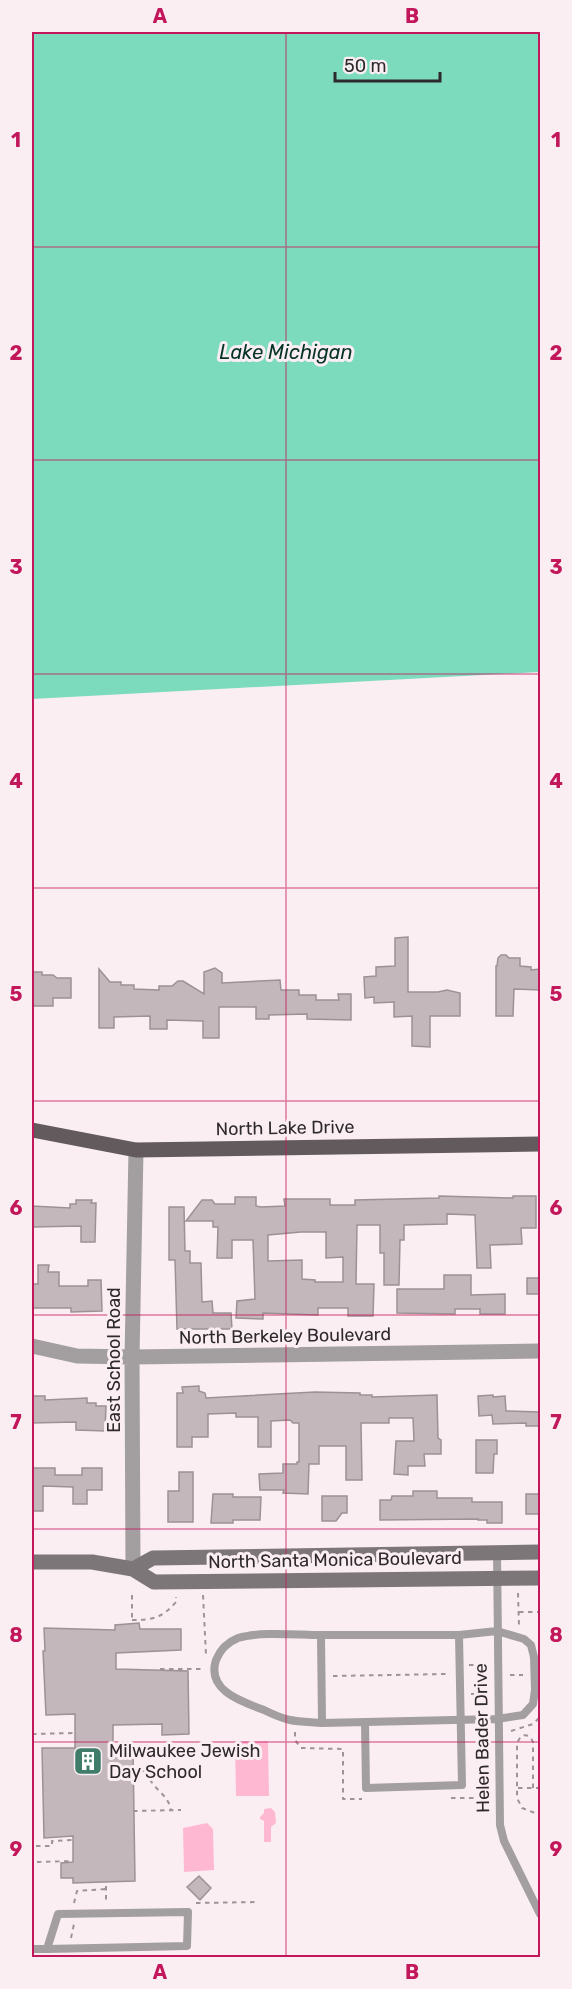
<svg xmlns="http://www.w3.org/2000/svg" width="572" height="1989" viewBox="0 0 572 1989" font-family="Rubik,sans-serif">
<rect width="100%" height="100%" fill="#faeef2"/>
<path fill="#feb8d2" d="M268,1741l1,55h-33l-1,-54z
M271,1808l4,4 1,11 -5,4v15h-7v-21l-4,-2v-2l4,-4v-4z
M207,1823l6,6 1,41 -30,2 -1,-44z"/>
<path fill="#7ddbbd" d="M32,32h508v640l-508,27z"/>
<path fill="#c3b7bb" stroke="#9c9194" stroke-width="1.5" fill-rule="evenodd" d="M408,937v55h30l9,-2 13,3v23h-30v31l-18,-1v-30l-18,1v-15l-20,1v-6l-9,1 -1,-21 12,-1v-9l19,-1v-28z
M501,955h5l3,3h11v8l11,1v3l9,-1v21l-26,-1 -1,27h-17v-50h1l1,-8z
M215,968l7,5v10l58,-3 1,10h18v5h17v5h23l-1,-6h13v26l-44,-1v-5l-38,1v4h-13v-12h-37v31h-16v-17l-36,-1v9h-17v-13l-36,1v11h-15v-59l11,13h11v3h13v4l25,1v-4h13l6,-5h5l21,13v-22z
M32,972h10v3h11l4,3h14v20h-18v8h-20z
M439,1196l74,2v-2h23v32h-15l1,16 -32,1 1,23h-14l-2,-53 -28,-1v10l-43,1v15h-4l-1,45h-15v-32h-4v-28h-23l-1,59h18l-1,32h-25v-8h-30v7l-55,-2v6l-27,-1 1,-17 18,-2 -2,-59h-21v18h-15l1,-31h-5v-6h-27l16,-21h10l3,4h20v-7h21v9l5,1 24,-1 -1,-7h46v6h25v-5l84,-2zM301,1232h25v26l17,-1v25h-28v-2l-13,-1v-19l-34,1v-26z
M76,1200h16l-1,3h5l-1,39h-14v-16l-49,1v-21l38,2v-4h6z
M169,1207h15l1,44h5v12h11l1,39 10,-1 1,12h18l1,16h-55l-2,-69h-6z
M38,1265h11l-1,7h11v14h29v-6h13l1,31 -31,1v-4h-39v-24h6z
M444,1275h27v20l34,-1v20h-25v-5h-25v5l-58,-1v-24h47z
M527,1278h13v16h-13z
M199,1386v5l6,2 1,5 109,-6 45,1v2h12v2l65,-2 1,43 3,2v14h-17l1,12h-17v9l-14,-1 2,-33h18l-1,-23h-24v5h-28l1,57h-16v-34h-27v18h-10l-1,30 -25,-1 1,-3h-24l-1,-16 24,-1v-9h14v-2h2v-39h-6l-3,-3 -19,1v26h-13v-30h-22v-4l-28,1v23h-16v10h-15v-54h6l-1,-6z
M493,1395v2l12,-1 1,15 34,1v14h-14v-3l-33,1 -1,-9 -13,1 -1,-20z
M32,1396h13v4l42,-2v5h9v3h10l-1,25 -29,-1v-8l-44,1z
M476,1440h21v14h-3l-1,19h-17z
M32,1468h23v7h27v-7h20v22h-15v14h-14v-17l-30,-1v25h-11z
M179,1472h14v50h-25v-31h11z
M413,1491h24v7h35v4h30v21h-15v-3h-9v-1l-98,1v-20h11l1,-4h21z
M213,1494h20v3h28l-1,23h-27v3h-22z
M526,1494h14v20h-14z
M322,1496h25v17h-5l-6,8h-14z
M139,1623l1,6h41v21l-65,3v16l72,2 1,63 -27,1v-11l-49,1v26l20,-1 2,131 -62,2v-5h-12v-15l12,-1v-26l-29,2 -2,-90h33v-34l-29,1 -3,-64h2l-1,-23 71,2v-5z
M199,1876l12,12 -11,12 -13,-13z"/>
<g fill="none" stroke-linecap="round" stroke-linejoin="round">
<path stroke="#9d9497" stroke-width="2" stroke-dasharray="4.5 4.5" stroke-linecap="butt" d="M518,1593l1,33
M132,1595v24
M203,1595l3,60
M519,1612h21
M132,1620c21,0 30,-2 44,-18v-5
M469,1665h15v29h-13
M160,1669h42
M510,1675h13
M333,1676l115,-2
M511,1731l22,-7 7,-7
M295,1732v8l6,8 42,1v50h19
M32,1734l43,-1
M133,1771h47
M147,1771c3,18 22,22 24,40
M518,1788h22
M533,1788v-46c-3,-6 -6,-8 -12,-6l-4,7v55l5,10 18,7
M451,1798h37
M133,1811l48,-1
M36,1846h16v-5l21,-1
M37,1862l36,-1
M106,1886v16
M74,1903l3,-12 29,-2
M196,1903l62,-1
M71,1938l3,-14"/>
<path stroke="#a39e9f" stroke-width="8" d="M497,1552l3,273 4,16 36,73
M497,1631l27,8 7,6 3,12 1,33 -2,14 -10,11 -26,4 -175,4 -1,-88h138z
M321,1635c-24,0 -60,-4 -83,3 -10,4 -18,12 -22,22 -10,31 27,42 48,50 8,4 17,8 26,10 10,2 21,2 32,3
M365,1722l1,66 96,-3 -3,-150
M32,1949h15l140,-3 1,-34 -130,2 -11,35"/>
<path stroke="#a39e9f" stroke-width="15" d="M32,1346l45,10 55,1 408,-6
M133,1569l-1,-212 4,-207"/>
<path stroke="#7d7678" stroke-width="15" d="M32,1562h60l41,7 21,13 386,-4
M133,1569l20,-11 387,-6"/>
<path stroke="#635a5d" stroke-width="15" d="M32,1130l104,20 404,-6"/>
</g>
<path fill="none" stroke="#c2185b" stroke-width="1.5" stroke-opacity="0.55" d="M286,32v1926M32,247h508M32,460h508M32,674h508M32,888h508M32,1101h508M32,1315h508M32,1529h508M32,1742h508"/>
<defs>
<g id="building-square" transform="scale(1.5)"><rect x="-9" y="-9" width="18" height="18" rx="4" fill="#3f7d6a" stroke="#faeef2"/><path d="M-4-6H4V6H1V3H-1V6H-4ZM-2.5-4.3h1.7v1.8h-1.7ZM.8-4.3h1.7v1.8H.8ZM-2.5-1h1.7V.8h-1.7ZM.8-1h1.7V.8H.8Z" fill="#fff"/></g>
</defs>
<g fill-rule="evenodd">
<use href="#building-square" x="88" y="1761"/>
</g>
<g text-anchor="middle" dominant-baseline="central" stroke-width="6" stroke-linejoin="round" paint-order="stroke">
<g font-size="18" fill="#2e292b" stroke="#faeef2">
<text transform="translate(285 1128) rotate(-1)">North Lake Drive</text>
<text transform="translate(285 1336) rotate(-1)">North Berkeley Boulevard</text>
<text transform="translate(114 1360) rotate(-90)">East School Road</text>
<text transform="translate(335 1560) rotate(-1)">North Santa Monica Boulevard</text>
<text transform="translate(482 1738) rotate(-91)">Helen Bader Drive</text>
</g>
<g font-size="18" fill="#2e292b" stroke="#faeef2" text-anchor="start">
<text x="109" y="1751">Milwaukee Jewish<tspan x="109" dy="21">Day School</tspan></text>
</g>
<g font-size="20" font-style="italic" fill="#063327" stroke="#faeef2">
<text x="286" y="352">Lake Michigan</text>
</g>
</g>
<rect width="572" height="1989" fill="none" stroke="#faeef2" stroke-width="66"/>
<path d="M335 72v9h105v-9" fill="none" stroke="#2e292b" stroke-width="3"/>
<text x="344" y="72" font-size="18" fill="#2e292b" stroke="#faeef2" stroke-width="4.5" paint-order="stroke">50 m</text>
<rect x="33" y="33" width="506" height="1923" fill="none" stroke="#c2185b" stroke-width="2"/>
<g font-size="20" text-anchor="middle" font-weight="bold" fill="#c2185b">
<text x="160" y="23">A</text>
<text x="412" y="23">B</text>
<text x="16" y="147">1</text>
<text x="556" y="147">1</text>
<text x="16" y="360">2</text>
<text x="556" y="360">2</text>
<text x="16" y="574">3</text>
<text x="556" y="574">3</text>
<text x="16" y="788">4</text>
<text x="556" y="788">4</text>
<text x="16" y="1001">5</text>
<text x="556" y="1001">5</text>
<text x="16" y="1215">6</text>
<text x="556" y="1215">6</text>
<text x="16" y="1429">7</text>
<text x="556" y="1429">7</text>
<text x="16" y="1642">8</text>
<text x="556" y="1642">8</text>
<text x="16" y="1856">9</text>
<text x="556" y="1856">9</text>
<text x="160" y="1979">A</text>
<text x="412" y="1979">B</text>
</g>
</svg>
